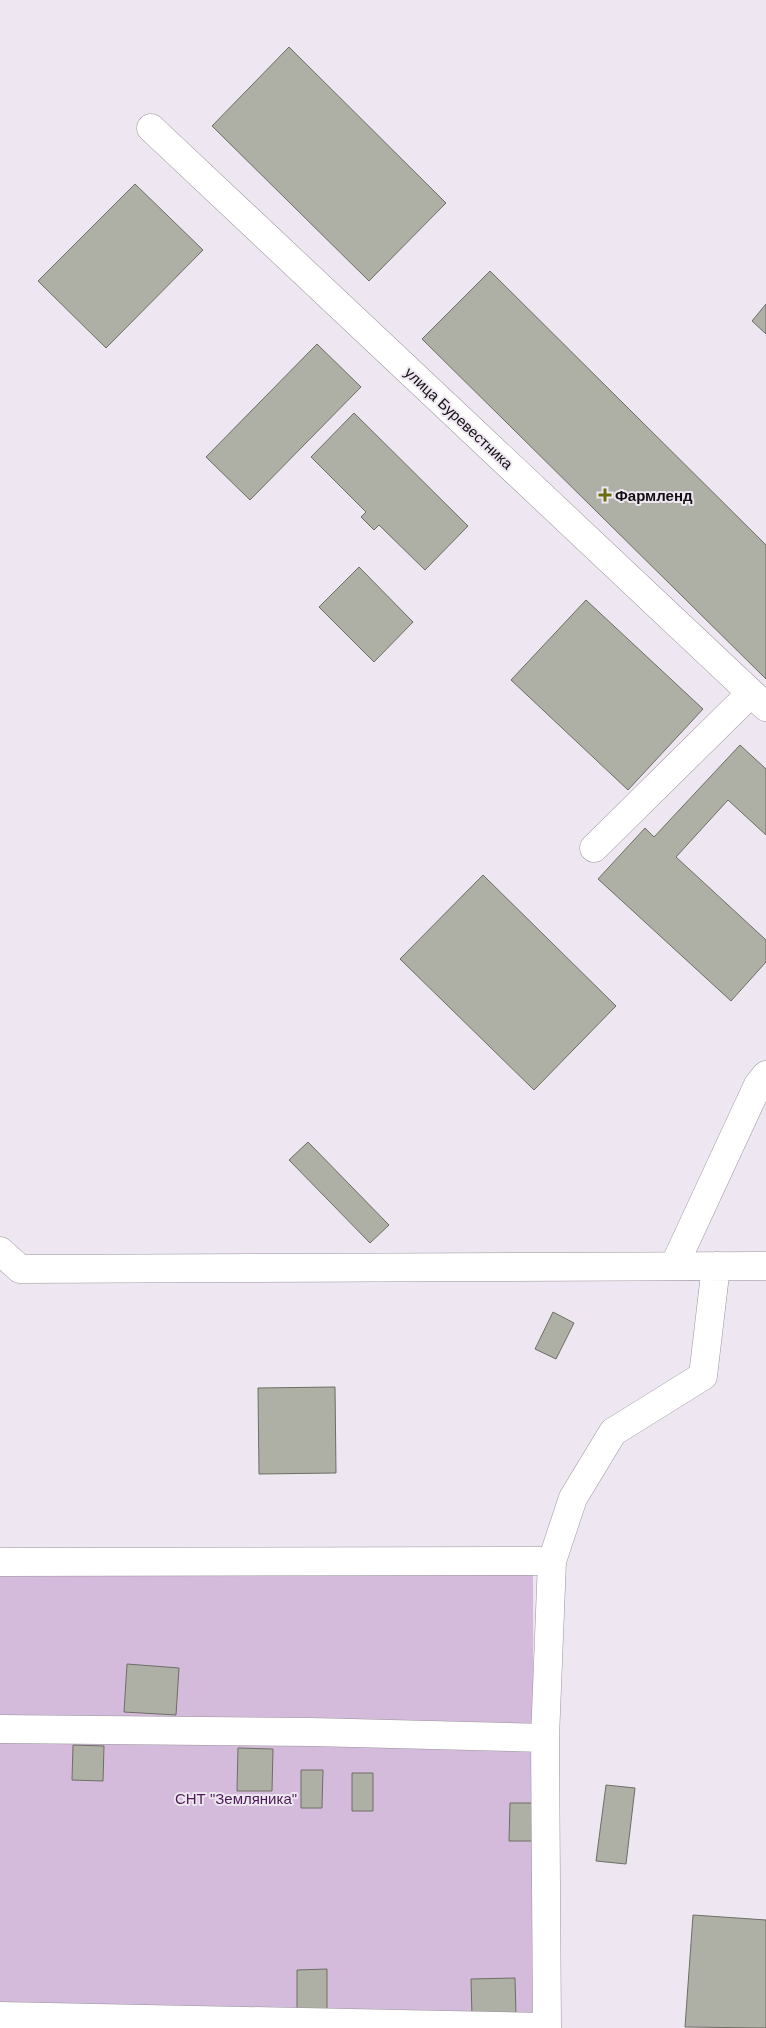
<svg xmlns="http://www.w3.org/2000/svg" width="766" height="2028" viewBox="0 0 766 2028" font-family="Arial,sans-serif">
<rect width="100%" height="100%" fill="#eee6f0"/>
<path fill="#d4bbdb" d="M0,1563l533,11 1,454h-534z"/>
<path fill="#afb0a5" stroke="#6d6e64" d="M289,47l157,156 -77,78 -157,-155z
M135,184l68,66 -97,98 -68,-67z
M490,271l276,274v134l-344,-340z
M766,304v30l-14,-13z
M317,344l44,43 -111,113 -44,-43z
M354,413l114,113 -43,44 -46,-45 -5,5 -13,-13 5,-5 -55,-55z
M359,567l54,55 -39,40 -55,-55z
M586,600l117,109 -75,81 -117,-110z
M740,745l26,24v66l-38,-35 -52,57 90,83v22l-35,39 -133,-122 47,-51 9,9z
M483,875l133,131 -82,84 -134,-131z
M308,1142l81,83 -19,18 -81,-83z
M553,1312l21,11 -18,36 -21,-10z
M335,1387l1,86 -77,1 -1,-86z
M127,1664l52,4 -3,47 -52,-3z
M73,1745l31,1 -1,35 -31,-1z
M238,1748l35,1 -1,42h-35z
M301,1770h22l-1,38h-21z
M352,1773h21v38h-21z
M606,1785l29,3 -9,76 -30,-3z
M510,1803h30l-1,38h-30z
M693,1915l73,5v108l-81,-1z
M327,1969v40h-30v-39z
M515,1978l1,37 -44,1 -1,-37z"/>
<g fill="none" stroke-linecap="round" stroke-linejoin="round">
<g stroke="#9a939c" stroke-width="29">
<path id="minor" d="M151,128l615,579
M594,848l157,-155
M0,1251l20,18 746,-3
M674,1266l84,-181 8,-10
M0,1562l552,-1
M0,1729l312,3 233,6 7,-177 21,-63 40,-66 90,-56 13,-110
M545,1738l2,290
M0,2016l547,11"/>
</g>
<use href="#minor" stroke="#fff" stroke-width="28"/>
</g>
<path fill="#6b6d0f" stroke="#eee6f0" stroke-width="2" d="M602.5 487.5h5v5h5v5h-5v5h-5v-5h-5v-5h5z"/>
<g text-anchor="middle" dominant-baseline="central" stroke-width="4" stroke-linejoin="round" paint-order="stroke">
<g font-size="15" fill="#131014" stroke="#eee6f0">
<text transform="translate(459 418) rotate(43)">улица Буревестника</text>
</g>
<g font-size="15" font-weight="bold" fill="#131014" stroke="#eee6f0" text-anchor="start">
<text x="615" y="495">Фармленд</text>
</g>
<g font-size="15" fill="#4c1c57" stroke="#eee6f0">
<text x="236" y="1798">СНТ "Земляника"</text>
</g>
</g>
</svg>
